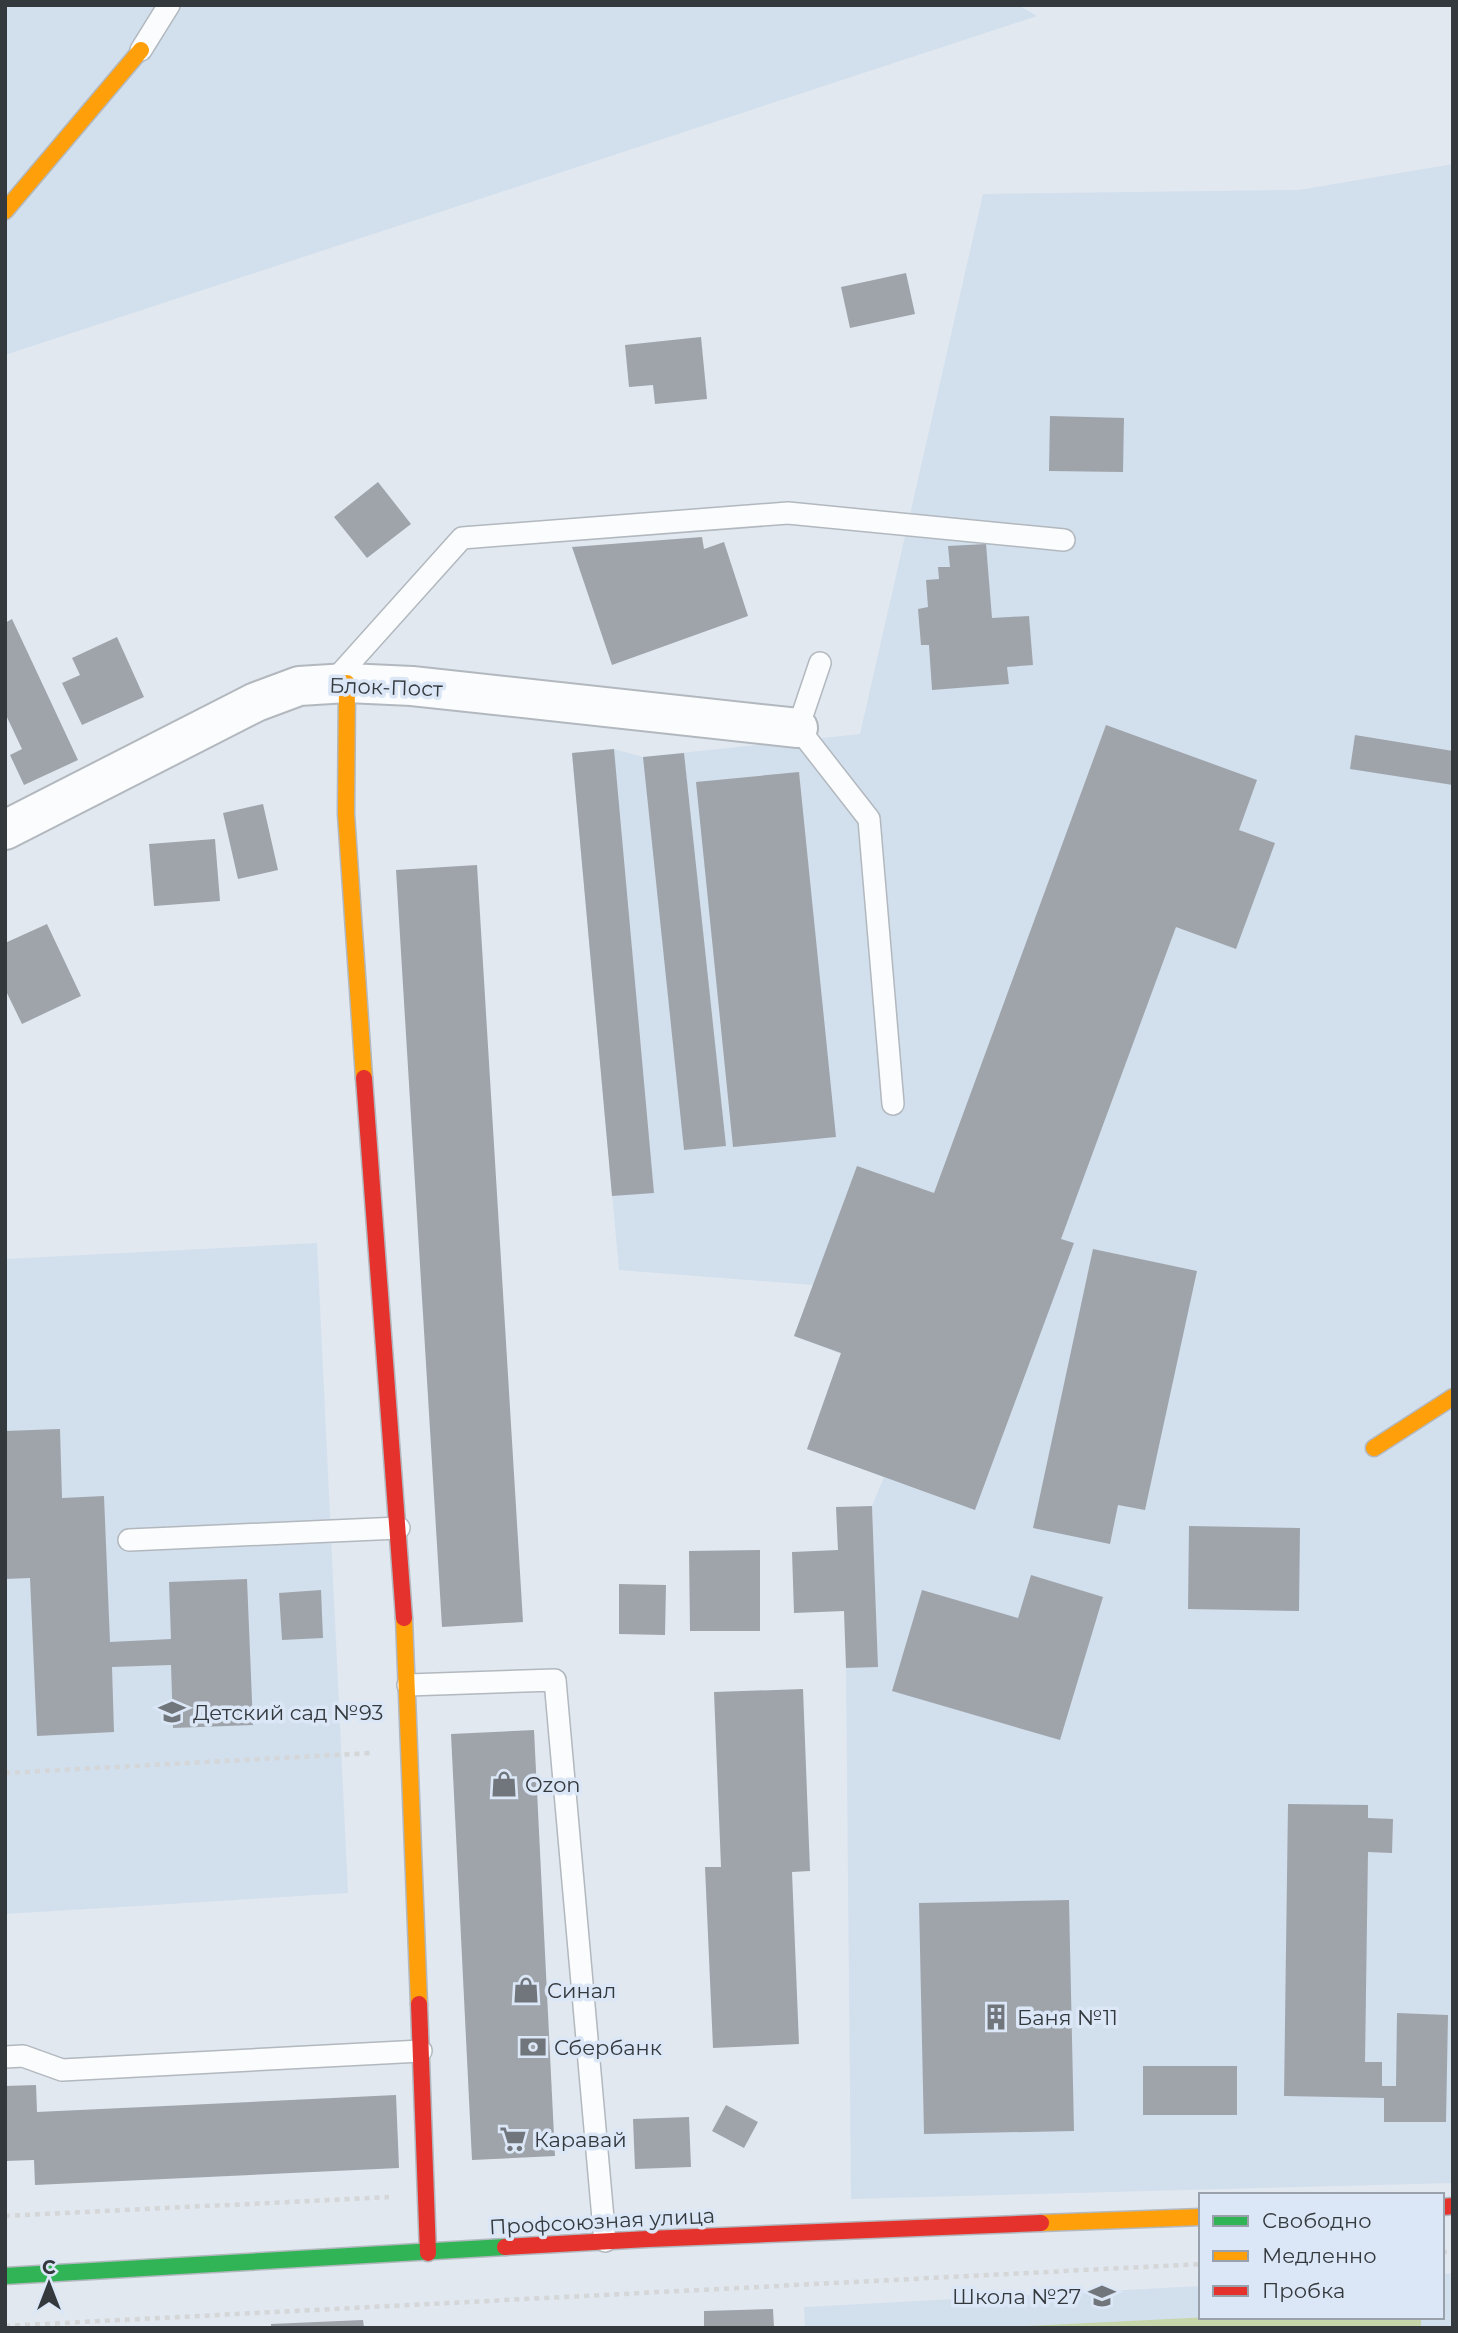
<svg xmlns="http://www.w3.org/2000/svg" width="1458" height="2333" viewBox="0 0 1458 2333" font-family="Montserrat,sans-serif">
<rect width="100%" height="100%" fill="#e1e8f0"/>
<path fill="#d2dfed" d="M5,5h1013l19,11 -1032,339z
M1453,164v2019l-602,16 -5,-531 32,-2 -6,-160 12,-29 -77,-28 34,-95 -47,-18 19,-51 -194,-15 -47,-517 42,-4 29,8 217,-23 123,-540 316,-4z
M317,1243l31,650 -343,21v-655z
M1453,2273v55h-648l-1,-21 397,-21v31h241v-43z"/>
<path fill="#c6d6aa" d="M1211,2317h210v11h-433z"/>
<path fill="#9fa4ab" d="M906,273l9,41 -65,14 -9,-41z
M701,337l6,62 -52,5 -2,-19 -24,2 -4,-42z
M1050,416l74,2 -1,54 -74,-1z
M378,482l33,42 -44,34 -33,-41z
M702,537l2,12 20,-7 24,74 -136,49 -40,-118z
M986,544l6,74 37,-2 4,49 -26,2 2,17 -77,6 -3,-45h-8l-3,-36 10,-2 -2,-27 13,-1 -1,-12h12l-2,-21z
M12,619l66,141 -54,25 -14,-30 12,-6 -17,-36v-90z
M117,637l27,60 -62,28 -20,-42 18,-8 -8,-17z
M1106,725l151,55 -18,50 36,13 -39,106 -60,-22 -115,312 13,4 -99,267 -168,-61 34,-96 -47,-17 63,-170 77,27z
M1355,735l98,16v34l-103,-16z
M614,749l40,444 -42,3 -40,-443z
M684,753l42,393 -42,4 -41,-393z
M799,772l37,365 -103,10 -37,-365z
M263,804l15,66 -40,9 -15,-66z
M215,839l5,62 -66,5 -5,-62z
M477,865l46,757 -81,5 -46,-757z
M47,924l34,72 -59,28 -17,-35v-46z
M1093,1249l104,22 -52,239 -27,-5 -8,39 -77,-16z
M60,1429l2,69 42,-2 6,146 61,-3 -2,-57 78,-3 6,146 -80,3 -2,-63 -59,2 2,65 -77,4 -7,-158 -25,1v-148z
M872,1506l6,161 -32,1 -2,-57 -50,2 -2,-61 46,-2 -2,-43z
M1189,1526l111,2 -1,83 -111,-2z
M760,1550v81h-70l-1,-80z
M1031,1575l72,22 -43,143 -168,-49 30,-101 96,28z
M619,1584l47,1 -1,50 -46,-1z
M321,1590l2,48 -41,2 -3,-47z
M803,1689l7,182 -18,1 7,172 -86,4 -8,-181h16l-7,-175z
M534,1730l21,426 -83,4 -21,-426z
M1288,1804l80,1v13l25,1 -1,34 -24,-1 -3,210h17v24h14l1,-73 51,2 -2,107h-62v-24l-100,-2z
M1069,1900l5,231 -150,3 -5,-231z
M1143,2066h94v49h-94z
M36,2085l1,27 359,-17 3,73 -364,17 -1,-25 -29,1v-75z
M726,2105l32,17 -14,26 -32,-17z
M689,2117l2,50 -56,2 -2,-50z
M773,2309l1,19h-70v-17z
M363,2320l1,8h-93v-4z"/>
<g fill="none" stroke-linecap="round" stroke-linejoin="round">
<g stroke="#b2b8be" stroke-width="24">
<path id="lane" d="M141,50l28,-45
M820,663l-22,65 71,91 24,285
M331,684l131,-146 326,-25 276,27
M129,1540l270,-12
M408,1685l147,-5 50,561
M5,2057l18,-1 39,14 359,-19"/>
</g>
<g stroke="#b2b8be" stroke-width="42">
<path id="street" d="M5,830l251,-128 43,-16 48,-3 65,3 386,42"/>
</g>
<g stroke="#b2b8be" stroke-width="19">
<path id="fast" d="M5,2276l500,-29"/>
</g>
<g stroke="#b2b8be" stroke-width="19">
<path id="slow" d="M5,211l136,-161
M347,683l-1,131 18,264
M1374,1448l79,-51
M404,1618l15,386
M1041,2223l160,-6"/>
</g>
<g stroke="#b2b8be" stroke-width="19">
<path id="jam" d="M364,1078l40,540
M419,2004l9,249
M1442,2207l11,-1
M505,2247l143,-8 393,-16"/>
</g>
<path stroke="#d4d6d8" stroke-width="4.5" stroke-dasharray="5 5" stroke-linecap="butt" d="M5,1773l366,-20
M5,2216l384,-19
M1442,2252h11
M5,2326l1196,-62"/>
<use href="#lane" stroke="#fafcfd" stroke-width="21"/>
<use href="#street" stroke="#fafcfd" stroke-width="38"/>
<use href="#fast" stroke="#30b455" stroke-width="16"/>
<use href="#slow" stroke="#ff9f0a" stroke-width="16"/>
<use href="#jam" stroke="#e5322d" stroke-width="16"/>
</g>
<defs>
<g id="school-bare" transform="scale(2.1)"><path d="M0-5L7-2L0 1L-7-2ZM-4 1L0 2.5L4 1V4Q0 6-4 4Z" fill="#71767c" stroke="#dbe7f6" stroke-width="2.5" paint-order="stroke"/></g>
<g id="shop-bare" transform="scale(2.1)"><path d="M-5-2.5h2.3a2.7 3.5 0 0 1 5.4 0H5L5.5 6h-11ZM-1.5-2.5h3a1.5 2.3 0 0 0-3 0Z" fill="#71767c" stroke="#dbe7f6" stroke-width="2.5" paint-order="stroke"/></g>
<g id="building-bare" transform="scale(2.1)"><path d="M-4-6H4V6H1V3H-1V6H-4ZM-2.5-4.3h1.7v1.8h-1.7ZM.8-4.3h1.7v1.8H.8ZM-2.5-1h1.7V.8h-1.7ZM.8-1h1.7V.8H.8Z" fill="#71767c" stroke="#dbe7f6" stroke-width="2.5" paint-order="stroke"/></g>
<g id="bank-bare" transform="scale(2.1)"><path d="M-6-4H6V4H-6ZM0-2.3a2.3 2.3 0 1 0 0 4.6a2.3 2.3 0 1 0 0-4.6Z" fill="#71767c" stroke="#dbe7f6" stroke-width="2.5" paint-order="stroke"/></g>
<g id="supermarket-bare" transform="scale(2.1)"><path d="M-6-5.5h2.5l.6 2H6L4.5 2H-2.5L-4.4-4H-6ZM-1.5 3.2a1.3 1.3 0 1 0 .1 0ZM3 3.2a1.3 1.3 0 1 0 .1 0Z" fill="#71767c" stroke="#dbe7f6" stroke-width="2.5" paint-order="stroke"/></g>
</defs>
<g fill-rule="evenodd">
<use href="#school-bare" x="172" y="1712"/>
<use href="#shop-bare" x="504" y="1784"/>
<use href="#shop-bare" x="526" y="1990"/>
<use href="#building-bare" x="996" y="2017"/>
<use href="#bank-bare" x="533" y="2047"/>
<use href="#supermarket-bare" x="513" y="2139"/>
<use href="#school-bare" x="1102" y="2296"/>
</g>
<g text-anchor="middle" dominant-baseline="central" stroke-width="7" stroke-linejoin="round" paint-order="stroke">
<g font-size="21" fill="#34393e" stroke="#dbe7f6">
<text transform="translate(386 687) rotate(2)">Блок-Пост</text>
<text transform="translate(602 2221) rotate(-3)">Профсоюзная улица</text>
</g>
<g font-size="21" fill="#34393e" stroke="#dbe7f6" text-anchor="start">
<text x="193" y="1712">Детский сад №93</text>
<text x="525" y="1784">Ozon</text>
<text x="547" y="1990">Синал</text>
<text x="1017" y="2017">Баня №11</text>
<text x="554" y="2047">Сбербанк</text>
<text x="534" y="2139">Каравай</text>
<text x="1081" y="2296" text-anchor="end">Школа №27</text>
</g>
</g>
<rect width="1458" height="2333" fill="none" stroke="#34393e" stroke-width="14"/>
<rect x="1199" y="2193" width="245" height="126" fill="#dbe7f6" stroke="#98a1ac" stroke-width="2"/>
<rect x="1213" y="2216" width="35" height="10" fill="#30b455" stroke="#98a1ac" stroke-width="2"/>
<text x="1262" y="2228" font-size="21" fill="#34393e">Свободно</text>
<rect x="1213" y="2251" width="35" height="10" fill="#ff9f0a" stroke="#98a1ac" stroke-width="2"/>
<text x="1262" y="2263" font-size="21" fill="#34393e">Медленно</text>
<rect x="1213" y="2286" width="35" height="10" fill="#e5322d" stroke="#98a1ac" stroke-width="2"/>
<text x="1262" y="2298" font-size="21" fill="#34393e">Пробка</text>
<g transform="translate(49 2284)" stroke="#dbe7f6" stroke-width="5" paint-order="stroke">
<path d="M0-5L12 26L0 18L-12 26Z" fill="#34393e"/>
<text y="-10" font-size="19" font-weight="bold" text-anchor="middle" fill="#34393e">С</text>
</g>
</svg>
